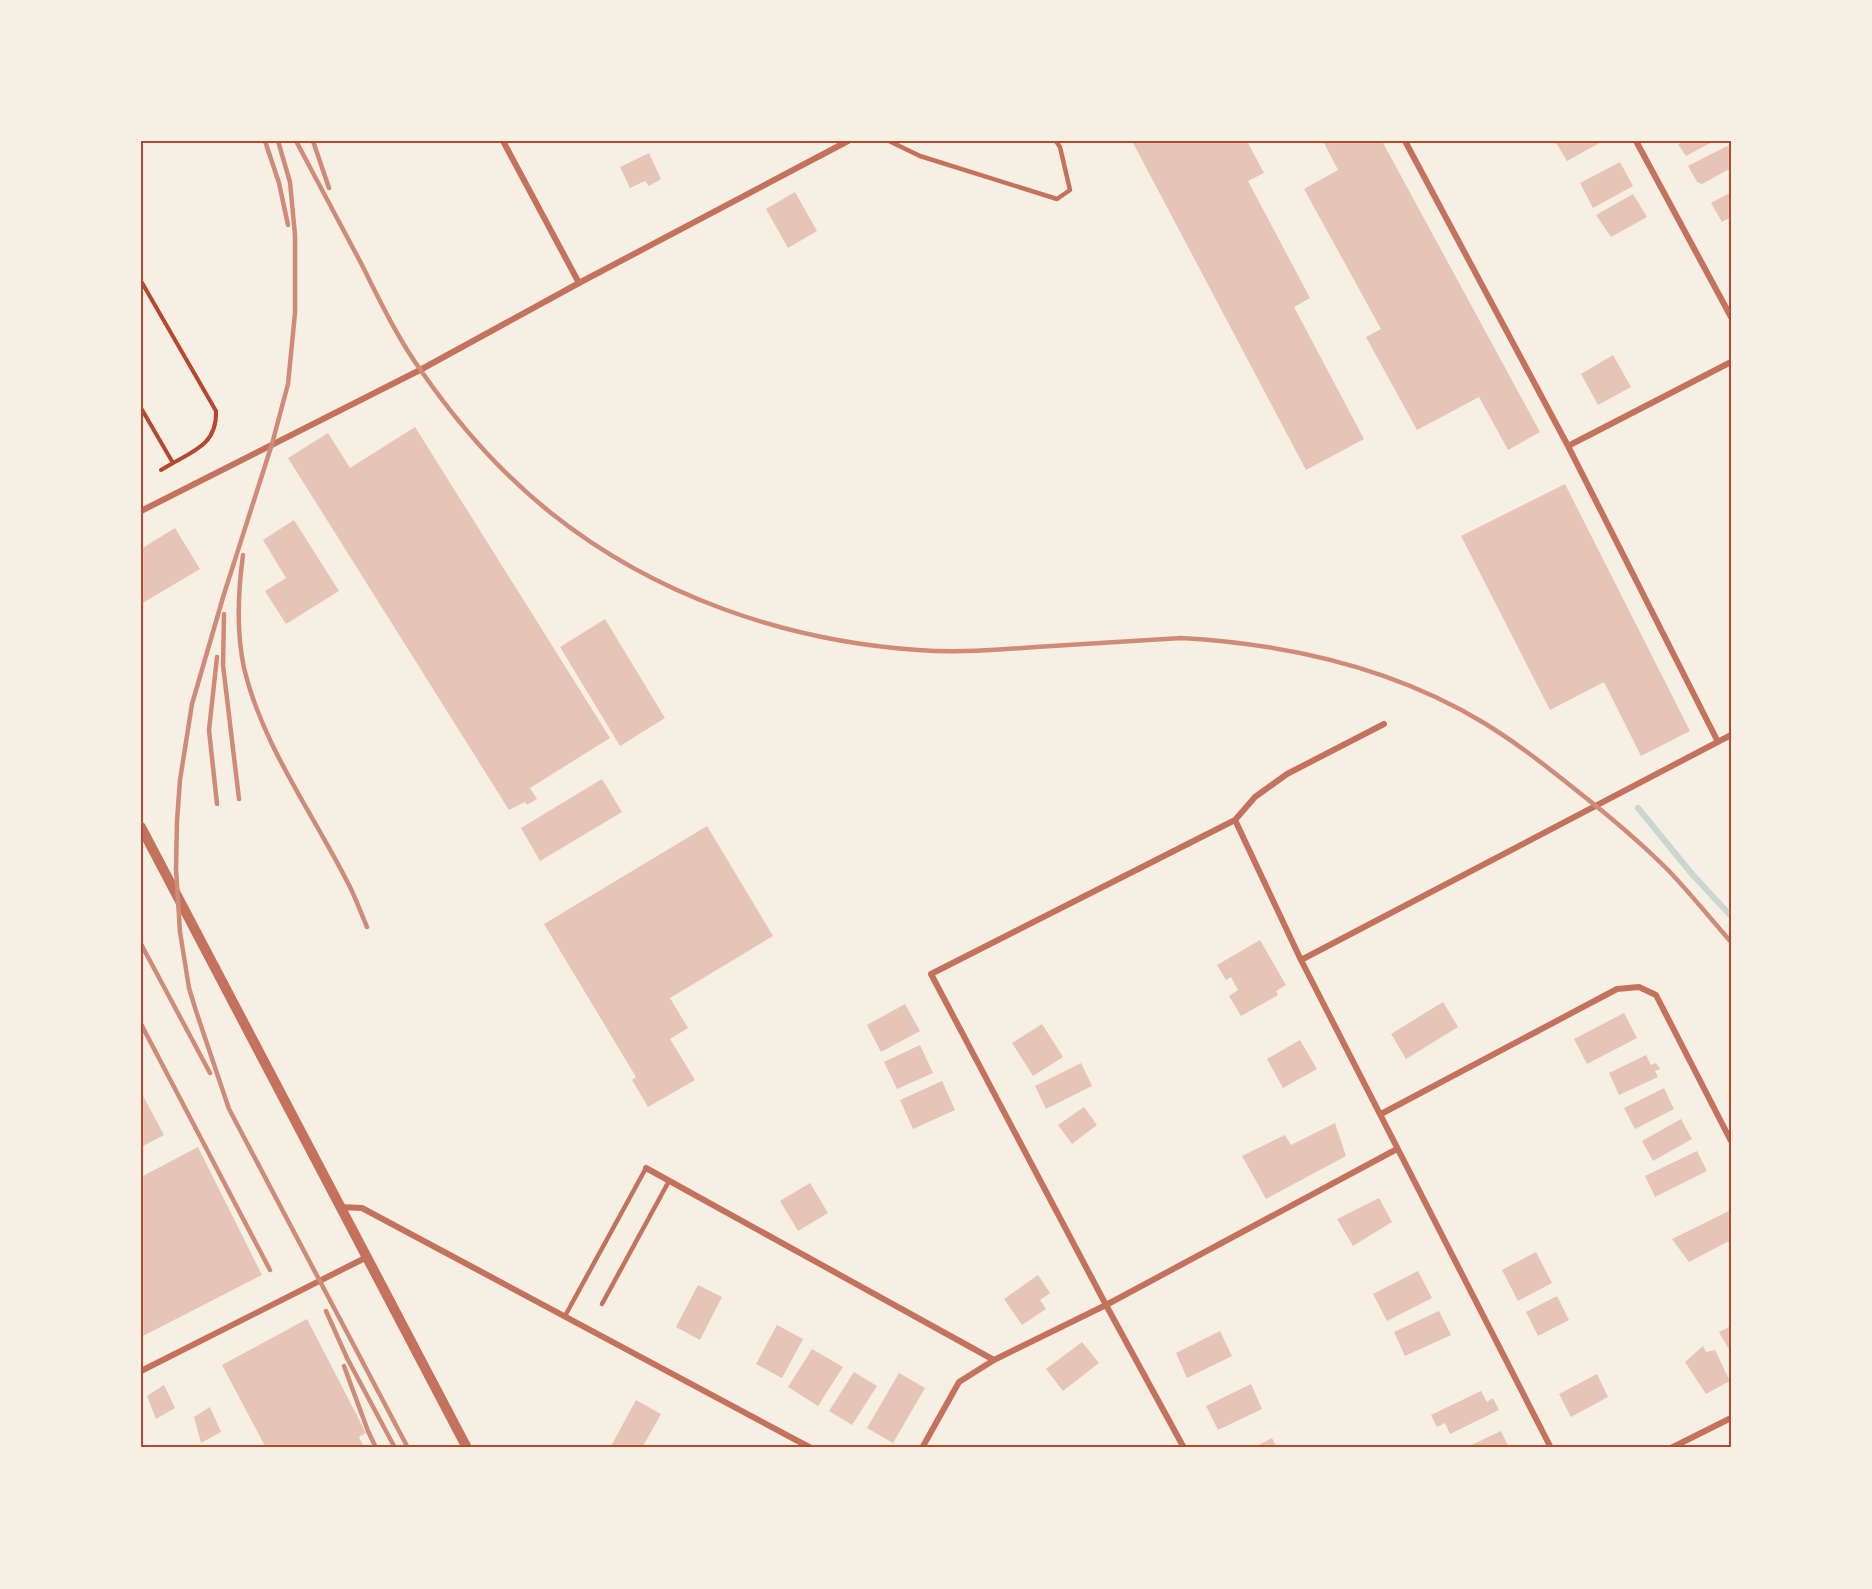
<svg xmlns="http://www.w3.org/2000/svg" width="1872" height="1589" viewBox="0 0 1872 1589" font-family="Roboto,sans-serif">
<rect width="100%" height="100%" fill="#f6efe4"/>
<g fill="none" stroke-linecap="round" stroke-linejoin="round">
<path stroke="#c9d6d2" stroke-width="6" d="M1638,808l54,66 39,42"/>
</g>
<path fill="#e6c5b7" d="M1132,141h115l17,32 -16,8 62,117 -16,9 70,132 -58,31z
M1323,141h59l158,291 -32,18 -29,-53 -62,33 -51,-93 15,-8 -77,-140 34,-19z
M1555,141h48l-36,20z
M1681,141h33l-28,15 -8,-12 4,-1z
M1727,146l4,6v16l-29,16 -5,-2 -9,-16z
M649,153l12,26 -12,7 -4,-5 -15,7 -10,-21z
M1620,162l13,24 -40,22 -13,-25z
M795,192l22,39 -29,17 -22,-39z
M1731,192v25l-9,5 -11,-19z
M1633,194l14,23 -36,20 -15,-22z
M1613,355l18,32 -33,18 -17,-31z
M415,427l195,311 -80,50 7,11 -10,6 -2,-3 -16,8 -221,-352 40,-25 22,35z
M1565,484l125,247 -49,25 -37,-74 -54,28 -89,-174z
M294,520l45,71 -53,33 -21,-33 21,-13 -23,-38z
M175,528l25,41 -59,35v-55z
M605,619l60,99 -45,28 -60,-99z
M602,779l20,33 -82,49 -19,-33z
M707,826l66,110 -103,62 18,30 -18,11 25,41 -47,27 -16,-27 4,-3 -92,-153z
M1260,940l26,45 -10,6 2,4 -37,21 -12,-20 9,-6 -7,-13 -5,3 -9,-15z
M1443,1002l15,25 -52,32 -15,-25z
M905,1004l15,27 -39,21 -14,-27z
M1624,1013l13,25 -50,26 -13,-25z
M1042,1024l21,33 -30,19 -21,-33z
M1300,1040l17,29 -34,19 -16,-29z
M920,1045l13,28 -36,16 -13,-27z
M1646,1055l5,10 5,-2 4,6 -5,2 3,6 -39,18 -10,-22z
M1081,1063l11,23 -46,23 -11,-23z
M942,1081l13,29 -42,19 -13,-29z
M1664,1088l10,21 -39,20 -11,-21z
M141,1092l23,43 -23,12z
M1084,1107l13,18 -25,19 -14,-19z
M1681,1119l11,20 -39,22 -11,-20z
M1335,1123l11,33 -80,43 -24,-43 43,-21 6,10z
M198,1147l64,128 -121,62v-160z
M1697,1151l10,20 -52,26 -10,-21z
M810,1183l18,30 -30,18 -18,-30z
M1379,1198l13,24 -39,24 -16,-27z
M1731,1210v30l-42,22 -17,-23z
M1536,1252l16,31 -34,18 -16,-31z
M1418,1271l14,27 -45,23 -14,-27z
M1038,1275l12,18 -10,7 6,9 -24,16 -18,-26z
M698,1285l24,12 -22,43 -24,-13z
M1557,1296l12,24 -31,16 -12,-24z
M1439,1311l12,24 -46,21 -11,-24z
M307,1319l59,114 -7,4 5,11h-98l-44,-83z
M777,1325l26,14 -21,39 -26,-14z
M1731,1326v27l-12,-21z
M1220,1331l12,25 -45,22 -11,-25z
M1082,1342l17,21 -36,28 -17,-22z
M1703,1346l3,6 9,-2 15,31 -24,13 -21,-32z
M812,1349l31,18 -25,39 -30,-19z
M854,1372l23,14 -25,39 -23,-14z
M899,1373l26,15 -32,55 -26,-15z
M1597,1374l11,23 -37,20 -12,-23z
M1251,1384l11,25 -44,21 -12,-24z
M164,1385l11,23 -19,11 -9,-23z
M1481,1391l6,11 6,-4 6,12 -49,24 -5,-11 -8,4 -6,-12z
M636,1400l25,14 -19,34h-32z
M210,1407l11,25 -20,11 -7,-26z
M1501,1431l8,17h-44z
M1272,1438l5,10h-24z"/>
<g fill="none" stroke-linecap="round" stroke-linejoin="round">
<path stroke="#b5482f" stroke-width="4" d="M141,281l75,130c1,31 -19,39 -43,52
M141,408l32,55 -12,7"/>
<path stroke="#c5725c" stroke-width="4.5" d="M889,141l31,15 137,43 13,-9 -10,-43 -4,-6
M602,1304l67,-123
M565,1316l81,-148"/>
<path stroke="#c5725c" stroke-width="6" d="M503,141l76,142
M1405,141l163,305 150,296
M1636,141l95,176
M1568,446l163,-84
M141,511l279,-141 159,-87 269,-142
M1384,724l-97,50 -32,23 -20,23 66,140 250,488
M1301,960l430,-225
M1381,1114l236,-125 22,-2 17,8 75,146
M646,1168l348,192
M341,1207l21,1 449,240
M141,1371l224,-113
M922,1448l37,-66 35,-22 112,-55 291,-156
M1184,1448l-78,-143 -175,-331 304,-154
M1671,1448l60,-30"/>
<path stroke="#c5725c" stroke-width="10" d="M141,827l326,621"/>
<path stroke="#cf8b77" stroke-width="4.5" d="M265,141l14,42 9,42
M278,141l12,41 5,53v78l-7,71 -16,60 -48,150 -32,110 -12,76 -3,41 -1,48 4,63 9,56 7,23 33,98 179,339
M296,141c22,41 44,83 66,124 18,36 36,74 60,107 36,52 80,102 129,141 104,83 235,128 367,137 39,3 79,0 118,-3 48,-3 97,-6 145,-9 107,6 211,29 303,85 33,20 62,43 92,67 32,25 63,51 92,80 22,23 42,48 63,72
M313,141l16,47
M243,555c-5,37 -7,76 1,113 19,79 69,145 105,217 7,14 12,28 18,42
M224,614l-1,51 16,134
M217,804l-8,-74 8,-73
M141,944l69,129
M141,1024l129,246
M326,1311l21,47 48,90
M344,1366l24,65 8,17"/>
</g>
<rect width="1872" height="1589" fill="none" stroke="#f6efe4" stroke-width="285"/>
<rect x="142" y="142" width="1588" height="1304" fill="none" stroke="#b5482f" stroke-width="2"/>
</svg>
